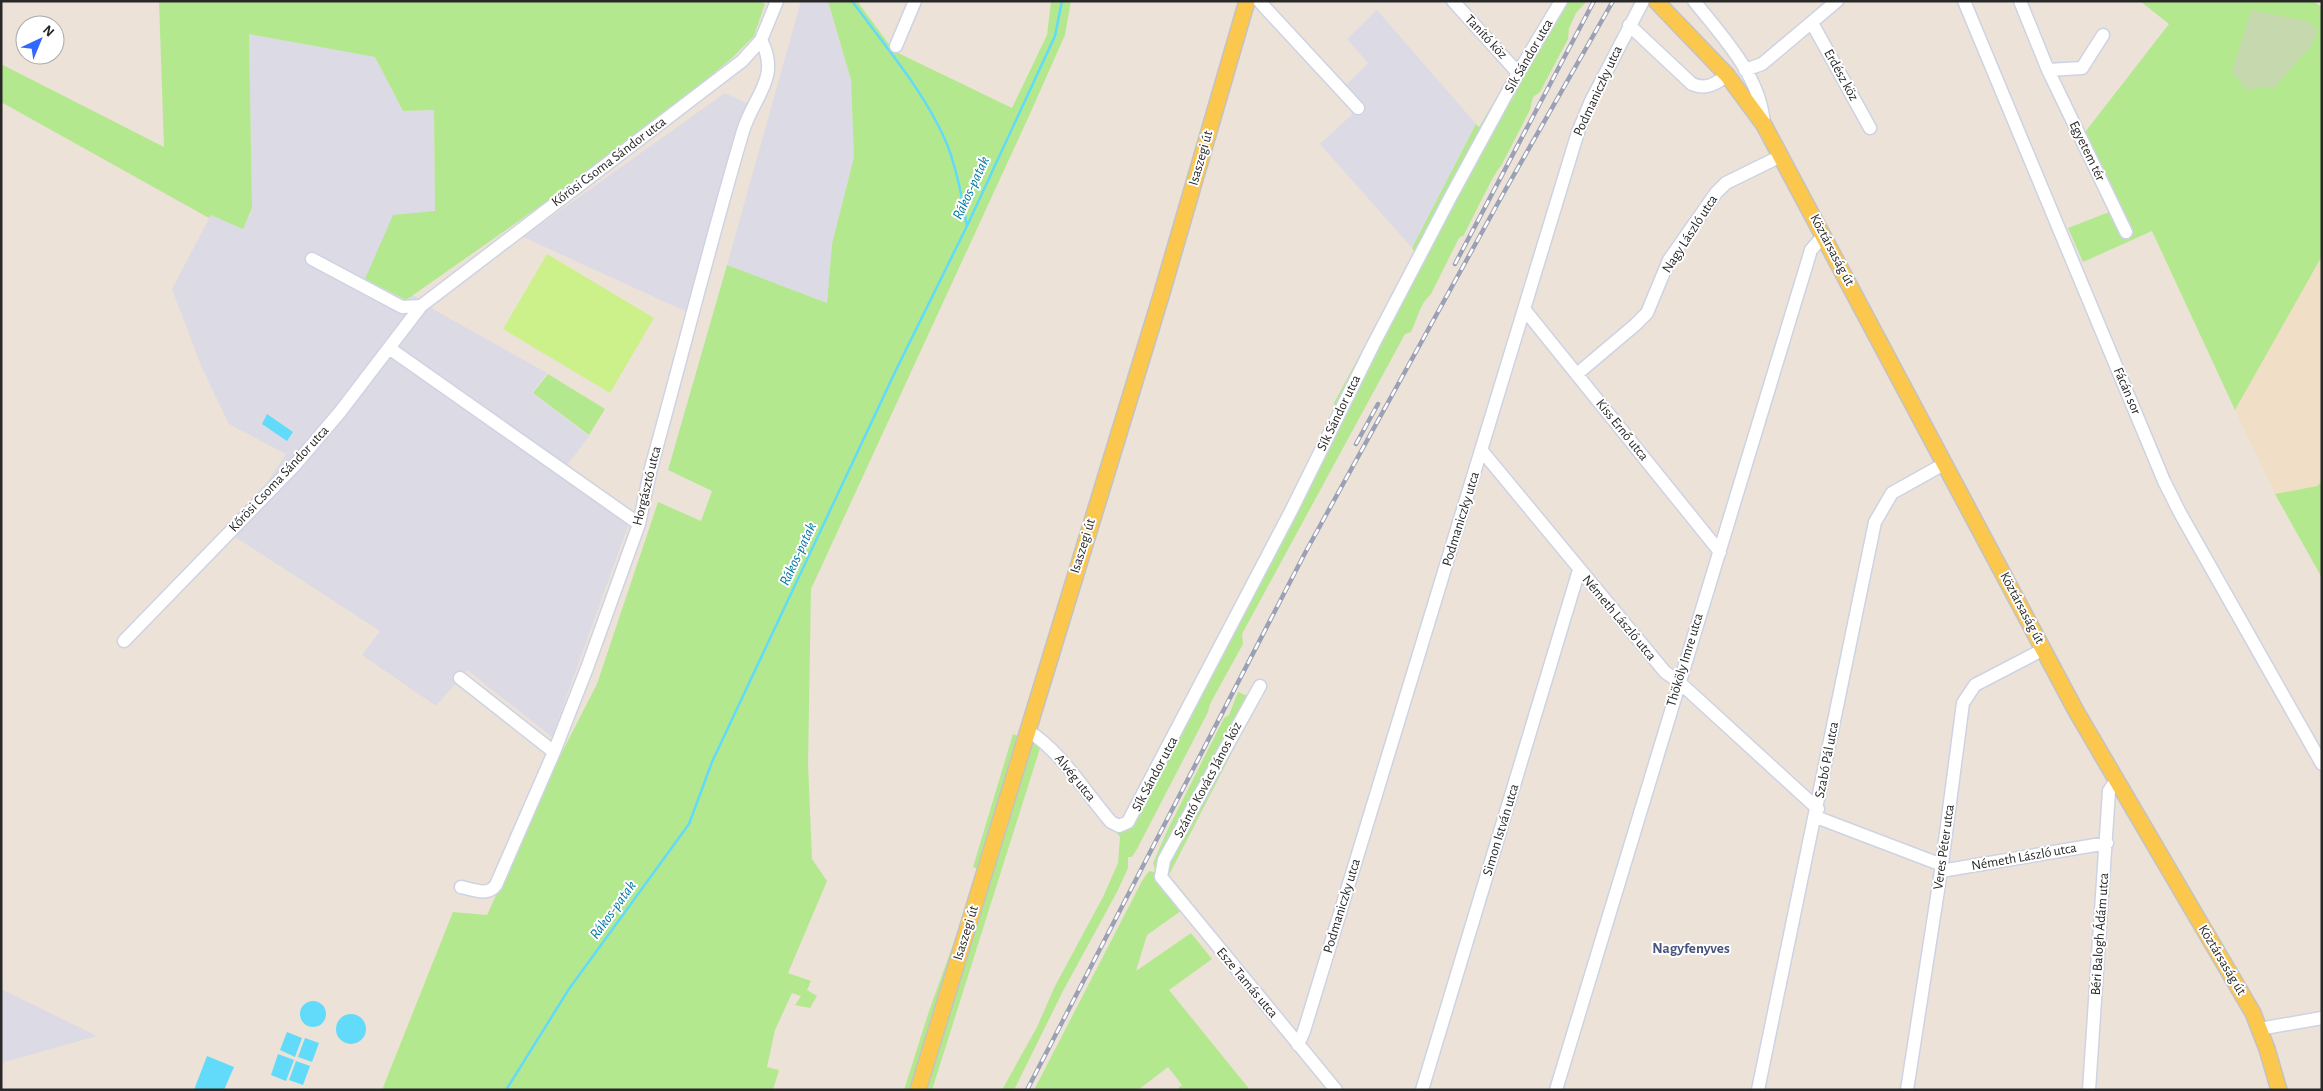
<svg xmlns="http://www.w3.org/2000/svg" width="2323" height="1091" viewBox="0 0 2323 1091" font-family="'Alegreya Sans',sans-serif">
<rect width="100%" height="100%" fill="#ece2d8"/>
<path fill="#dcdae4" d="M801,1h27l23,79 3,77 -22,87 -5,59 -100,-38z
M1377,10l99,114 -64,124 -92,-104 41,-38 -17,-19 24,-24 -21,-24z
M249,34l126,23 28,54 31,-1 1,101 -69,68 40,21 7,-5 23,16 111,62 -15,20 57,43 -23,31 64,53 -78,217 -85,-67 -31,36 -74,-51 18,-24 -148,-96 54,-81 -57,-30 -27,-56 -30,-79 39,-74 39,1 2,-8z
M725,93l23,11 -61,208 -164,-75z
M1,989l96,47 -96,27z"/>
<path fill="#f0dfc6" d="M2322,256v225l-5,5 -42,8 -40,-84z"/>
<path fill="#b4e88f" d="M159,1h601l5,3 -11,32 -22,22 -106,88 -220,154 -41,-21 28,-64 42,-4 -1,-101 -31,1 -28,-54 -126,-23 3,174 -9,21 -32,-14 -2,3 -208,-116v-38l163,83z
M828,1h29l37,50 118,57 35,-73 4,-34h20l-6,34 -36,81 -218,473 -3,174 4,96 15,22 -39,92 23,8 -4,9 10,6 -7,12 -15,-3 6,-9 -9,-3 -17,37 -8,37 12,3 -6,20h-391l71,-178 34,3 70,-153 40,-78 61,-182 43,19 11,-30 -44,-21 59,-205 100,38 5,-59 22,-87 -3,-77z
M1554,1h33l-11,12 -7,15 -1,11 -28,53 -7,5 -3,13 -29,56c-5,3 -31,58 -37,69l-5,3 -28,56c-12,11 -13,24 -20,38l-6,2 -163,300 1,10 -33,60 -2,8 -71,137 -5,8h-4v11l-11,24 -54,99 -49,99h-12l35,-63 18,-41 48,-89 15,-34 2,-26 -4,-5 13,-20 207,-403 -2,-6 81,-151 -3,-4 64,-124 3,3z
M2140,1h173l9,6v249l-87,154 -83,-179 -69,31 -15,-34 49,-19 -35,-73 87,-112z
M548,374l57,35 -16,26 -56,-42z
M2322,481v97l-47,-84 42,-8z
M1265,688l-96,187 23,28 -45,32 -11,36 55,-38 21,26 -43,31 81,100h-74l6,-5 -14,-18 -30,23h-104l108,-209 7,-10 5,1 1,-3 -2,-6 15,-34 56,-111 5,-3 9,-23 12,5z
M1013,734l28,11 -109,345h-28l25,-79 51,-141 -7,-3z"/>
<path fill="#c5d8ae" d="M2251,10l56,11 11,9 -7,16 -38,43 -7,-3 -19,4 -15,-18z"/>
<path fill="#cdf18a" d="M547,254l107,64 -44,75 -107,-64z"/>
<path fill="#61dbf9" d="M267,414l26,18 -6,9 -25,-17z
M300 1014a13 13 0 1 1 26 0a13 13 0 1 1-26 0Z
M336 1029a15 15 0 1 1 30 0a15 15 0 1 1-30 0Z
M287,1032l15,6 -7,19 -15,-7z
M305,1038l14,5 -7,19 -14,-5z
M278,1054l16,6 -8,21 -15,-6z
M207,1056l27,11 -10,23h-30z
M296,1061l14,5 -7,19 -14,-5z"/>
<g fill="none" stroke-linecap="round" stroke-linejoin="round">
<path stroke="#61dbf9" stroke-width="2.5" d="M852,1c33,45 73,91 95,143 10,26 15,54 20,82
M506,1090l63,-101 120,-165 23,-62 184,-392 71,-144 88,-190 7,-35"/>
<g stroke="#ced3e3" stroke-width="15">
<path id="minor" d="M1259,1l99,107
M1453,1l65,72
M1694,1c29,36 67,76 70,124
M1964,1l200,480 16,32 142,251
M2020,1l28,69 78,162
M1812,23l58,105
M1629,25l63,59c14,6 24,0 35,-9
M896,46l19,-45
M1745,70l17,-6 75,-63
M2048,70l34,-2 21,-33
M312,259l90,48 19,-1
M1524,309l196,243
M389,348l250,176
M1577,374l58,-49 12,-12 22,-53 47,-67 10,-10 55,-27
M1482,451l183,221 13,9 140,128
M124,641l170,-175 46,-54 81,-106 321,-245 19,-21 16,-39
M460,678l94,74
M1260,686l-96,174 -3,17 175,213
M1027,730c35,22 57,61 84,92l8,4 9,-4 164,-313 81,-164 78,-149 67,-123 43,-72
M1816,817l126,48
M1941,871l166,-28
M461,887c11,2 27,10 35,-2l58,-133 33,-84 52,-144 12,-56c31,-112 59,-225 92,-337 11,-36 38,-53 18,-91
M2259,1029l63,-11
M1298,1045l6,-14 274,-899 13,-31 52,-100
M1422,1090l157,-520
M1556,1090l255,-840 13,-15
M1758,1090l117,-568 17,-29 52,-29
M1907,1090l34,-219 22,-168 12,-18 69,-36
M2089,1090l20,-299 7,-11"/>
</g>
<g stroke="#c3c3c3" stroke-width="18">
<path id="major" d="M1656,1l71,74 37,50 312,586 177,302 14,36 12,41
M918,1090l243,-794 86,-295"/>
</g>
<use href="#minor" stroke="#fff" stroke-width="12"/>
<use href="#major" stroke="#fcc74d" stroke-width="15"/>
<g stroke="#9ba1b5" stroke-width="4.5">
<path id="rail" d="M1455,264l139,-263
M1356,444l22,-40
M1027,1090l278,-537 198,-359 110,-193"/>
</g>
<use href="#rail" stroke="#fff" stroke-width="2.5" stroke-dasharray="8" stroke-linecap="butt"/>
</g>
<g text-anchor="middle" dominant-baseline="central" stroke-width="4" stroke-linejoin="round" paint-order="stroke">
<g font-size="14" fill="#282828" stroke="#fff">
<text transform="translate(1486 37) rotate(47)">Tanító köz</text>
<text transform="translate(1529 56) rotate(-60)">Sík Sándor utca</text>
<text transform="translate(1841 75) rotate(61)">Erdész köz</text>
<text transform="translate(1598 91) rotate(-65)">Podmaniczky utca</text>
<text transform="translate(2087 151) rotate(64)">Egyetem tér</text>
<text transform="translate(1201 158) rotate(-74)">Isaszegi út</text>
<text transform="translate(609 162) rotate(-37)">Kőrösi Csoma Sándor utca</text>
<text transform="translate(1690 234) rotate(-57)">Nagy László utca</text>
<text transform="translate(1832 250) rotate(62)">Köztársaság út</text>
<text transform="translate(2127 391) rotate(67)">Fácán sor</text>
<text transform="translate(1339 413) rotate(-64)">Sík Sándor utca</text>
<text transform="translate(1622 430) rotate(51)">Kiss Ernő utca</text>
<text transform="translate(279 479) rotate(-47)">Kőrösi Csoma Sándor utca</text>
<text transform="translate(647 486) rotate(-76)">Horgásztó utca</text>
<text transform="translate(1461 519) rotate(-73)">Podmaniczky utca</text>
<text transform="translate(1083 546) rotate(-73)">Isaszegi út</text>
<text transform="translate(2022 608) rotate(62)">Köztársaság út</text>
<text transform="translate(1619 618) rotate(50)">Németh László utca</text>
<text transform="translate(1685 660) rotate(-73)">Thököly Imre utca</text>
<text transform="translate(1827 760) rotate(-79)">Szabó Pál utca</text>
<text transform="translate(1155 774) rotate(-62)">Sík Sándor utca</text>
<text transform="translate(1075 778) rotate(51)">Alvég utca</text>
<text transform="translate(1208 780) rotate(-62)">Szántó Kovács János köz</text>
<text transform="translate(1501 830) rotate(-73)">Simon István utca</text>
<text transform="translate(1944 847) rotate(-82)">Veres Péter utca</text>
<text transform="translate(2024 857) rotate(-10)">Németh László utca</text>
<text transform="translate(1342 906) rotate(-73)">Podmaniczky utca</text>
<text transform="translate(966 933) rotate(-73)">Isaszegi út</text>
<text transform="translate(2100 934) rotate(-86)">Béri Balogh Ádám utca</text>
<text transform="translate(2222 960) rotate(59)">Köztársaság út</text>
<text transform="translate(1247 983) rotate(50)">Esze Tamás utca</text>
</g>
<g font-size="15" font-style="italic" fill="#0277a3" stroke="#fff">
<text transform="translate(971 188) rotate(-65)">Rákos-patak</text>
<text transform="translate(798 554) rotate(-65)">Rákos-patak</text>
<text transform="translate(613 910) rotate(-54)">Rákos-patak</text>
</g>
<g font-size="15" font-weight="bold" fill="#45537d" stroke="#fff">
<text x="1691" y="948">Nagyfenyves</text>
</g>
</g>
<rect width="2323" height="1091" fill="none" stroke="#282828" stroke-width="5"/>
<g transform="translate(40 40) rotate(44)"><circle r="24" fill="#ffffff" stroke="#a9a9a9"/>
<path d="M0-4L9 19L0 12L-9 19Z" fill="#3368ff"/>
<text y="-8" font-size="14" font-weight="bold" text-anchor="middle" fill="#282828">N</text>
</g>
</svg>
